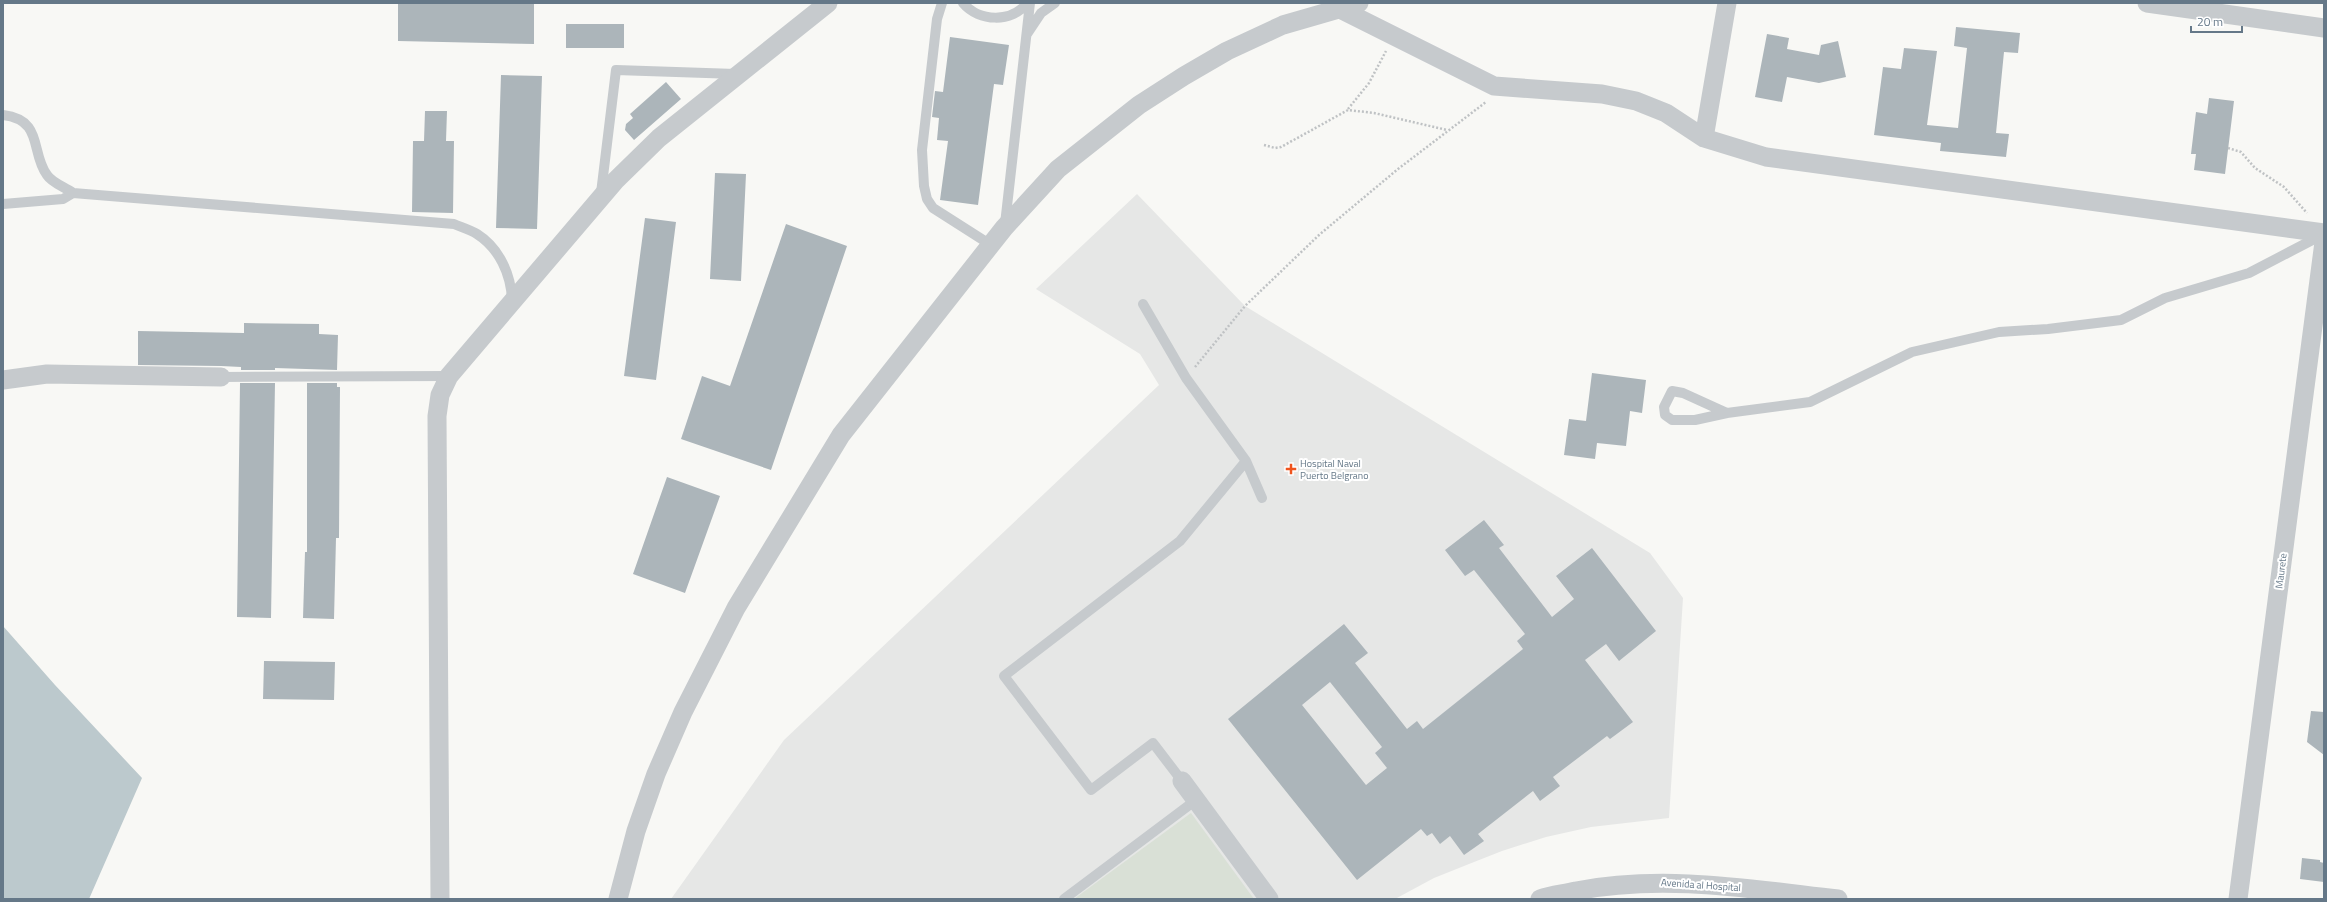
<svg xmlns="http://www.w3.org/2000/svg" width="2327" height="902" viewBox="0 0 2327 902" font-family="'Titillium Web',sans-serif">
<rect width="100%" height="100%" fill="#f8f8f5"/>
<path fill="#e6e7e6" d="M1137,194l108,112 405,247 33,45 -14,220 -78,9 -45,10 -44,14 -33,13 -35,14 -39,21h-724l113,-159 375,-355 -19,-31 -104,-65z"/>
<path fill="#d9e0d6" d="M1191,813l63,86h-180z"/>
<path fill="#bcc9cd" d="M3,626l52,59 87,93 -53,121h-86z"/>
<path fill="#acb5ba" fill-rule="evenodd" d="M398,3h136v41l-136,-3z
M566,24h58v24h-58z
M1956,27l64,6 -2,20 -14,-1 -8,81 13,1 -3,23 -66,-6 1,-8 -67,-8 9,-68 18,2 3,-21 33,3 -10,74 31,3 9,-80 -13,-2z
M1767,34l22,4 -2,11 32,6 2,-10 17,-4 8,36 -27,6 -32,-6 -5,25 -27,-5z
M950,37l59,8 -6,40 -9,-1 -16,121 -38,-5 8,-59 -11,-1 2,-22 -7,-1 3,-26 8,1z
M501,75l41,1 -5,153 -41,-1z
M666,82l15,17 -47,41 -9,-10 1,-6 7,-6 -3,-4z
M2209,98l25,3 -9,73 -31,-4 2,-16h-5l5,-42 11,2z
M425,111h22l-1,30h8l-1,72 -41,-1 1,-71h11z
M715,173l31,1 -5,107 -31,-2z
M645,218l31,4 -20,158 -32,-4z
M786,224l61,22 -76,224 -90,-31 21,-63 28,10z
M244,323l75,1v10l19,1 -1,35 -62,-2v2h-34v-3l-20,-1 -83,-1v-34l106,2z
M1592,373l54,7 -4,33 -12,-2 -4,35 -29,-3 -2,16 -31,-4 5,-36 17,2z
M240,383h35l-4,235 -34,-1z
M307,383h30v4h3l-1,151h-3l-2,81 -31,-1 2,-66h2z
M667,477l53,19 -35,97 -52,-19z
M1484,520l20,25 -5,3 53,69 22,-18 -18,-23 36,-28 64,83 -37,30 -13,-17 -21,16 48,62 -23,17 -3,-3 -54,41 7,9 -20,15 -7,-10 -55,43 6,7 -20,14 -14,-19 -10,8 -8,-11 -5,3 -6,-7 -64,51 -129,-161 116,-95 24,29 -13,10 52,66 10,-8 6,8 100,-80 -6,-8 8,-7 -51,-64 -9,6 -20,-26zM1330,682l52,65 -7,6 12,15 -21,17 -64,-80z
M264,661l71,1 -1,38 -71,-1z
M2311,711l13,1v43l-17,-13z
M2302,858l18,2v2l4,1v19l-24,-3z"/>
<g fill="none" stroke-linecap="round" stroke-linejoin="round">
<path stroke="#bfc2c4" stroke-width="2.5" stroke-dasharray="2 2" stroke-linecap="butt" d="M1348,109l21,-26 17,-32
M1264,145l11,3 6,-1 67,-37 26,3 73,17
M2228,148l13,4 14,16 29,19 23,26
M1195,367l50,-61 74,-71 79,-66 88,-67"/>
<path stroke="#c6cacd" stroke-width="10" d="M942,3l-5,16 -15,131 2,36 3,13 6,9 58,37
M963,3c16,19 49,20 64,0
M1027,34l14,-21 14,-10
M3,115c41,5 27,37 44,60 5,8 18,12 26,18l-10,6 -60,5
M73,193l381,31c7,3 17,6 23,10 22,14 34,40 35,66
M601,193l15,-123 120,4
M1005,224l25,-221
M1143,304l43,74 60,83
M221,377l228,-1
M1727,413l-44,-20 -11,-2 -8,16 1,8 7,5h23l32,-7 83,-11 102,-50 87,-20 49,-3 73,-9 44,-22 84,-25 73,-38
M1182,781l-29,-38 -62,47 -87,-114 176,-135 66,-80 16,37
M1064,899l132,-99"/>
<path stroke="#c6cacd" stroke-width="19" d="M2147,3l177,25
M1338,8l156,78 108,8 34,7 30,12 38,25 62,19 558,76
M1704,138l23,-135
M3,380l44,-6 174,3
M1182,781l87,118
M440,899l-3,-483 3,-21 9,-19 166,-195 44,-43 169,-135
M618,899l18,-68 20,-57 27,-62 53,-104 105,-173 163,-207 54,-59 81,-64 45,-29 43,-25 56,-26 76,-22
M1540,899c12,-4 24,-5 36,-8 88,-17 174,-2 262,8
M2238,899l86,-657"/>
</g>
<path fill="#ef541e" stroke="#fff" stroke-width="1.5" d="M1289 463h4v4h4v4h-4v4h-4v-4h-4v-4h4z"/>
<g text-anchor="middle" dominant-baseline="central" stroke-width="4" stroke-linejoin="round" paint-order="stroke">
<g font-size="10" fill="#657888" stroke="#fff" text-anchor="start">
<text x="1300" y="463">Hospital Naval<tspan x="1300" dy="12">Puerto Belgrano</tspan></text>
</g>
<g font-size="10" fill="#657888" stroke="#fff">
<text transform="translate(2281 571) rotate(-83)">Maurete</text>
<text transform="translate(1701 885) rotate(4)">Avenida al Hospital</text>
</g>
</g>
<rect width="2327" height="902" fill="none" stroke="#657888" stroke-width="8"/>
<path d="M2191 26v6h51v-6" fill="none" stroke="#657888" stroke-width="2"/>
<text x="2197" y="26" font-size="12" fill="#657888" stroke="#ffffff" stroke-width="3" paint-order="stroke">20 m</text>
</svg>
